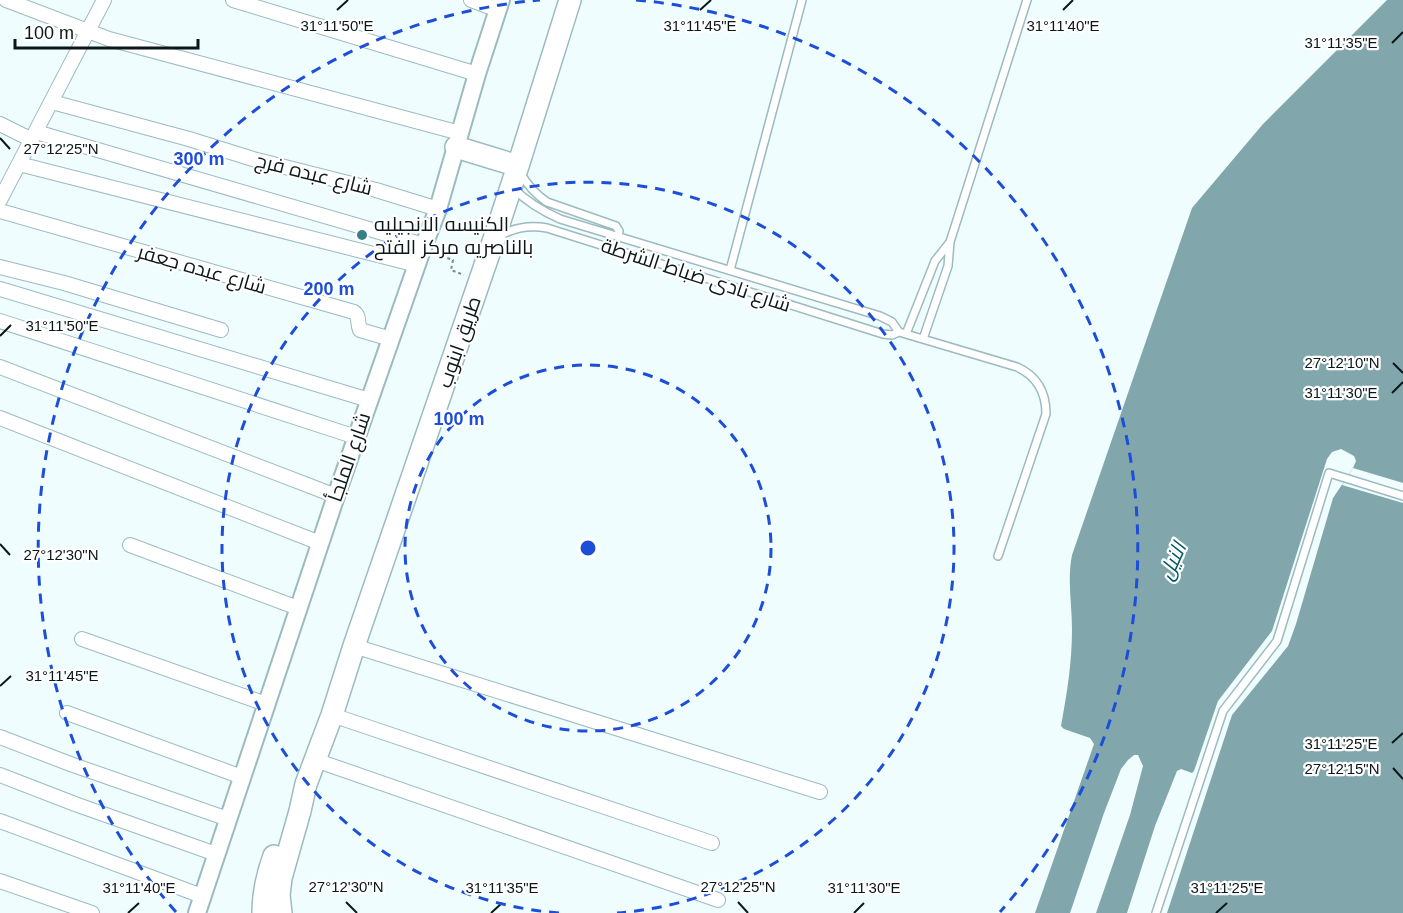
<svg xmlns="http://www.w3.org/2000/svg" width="1403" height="913" viewBox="0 0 1403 913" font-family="Helvetica,Cairo,sans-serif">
<rect width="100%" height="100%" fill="#f0fdff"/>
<path fill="#81a7ad" d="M1387,0h16v913h-236l65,-198 56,-69 8,-22 37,-126 20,-30 3,-7 -2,-5 -13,-7 -9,3 -5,7 -55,172 -54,70 -24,70 -2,2 -11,-4 -4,2 -22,55 -28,87h-31l34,-98 13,-49 -5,-11h-4l-6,5 -7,9 -17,44 -34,100h-35l59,-169 -4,-6 -26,-9 -3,-3c6,-33 11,-63 11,-97 0,-25 -5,-49 0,-74l120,-347 71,-84z"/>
<path fill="#f0fdff" d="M1353,468l50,15v20l-61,-18z"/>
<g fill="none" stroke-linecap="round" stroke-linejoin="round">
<g stroke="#9bbbc0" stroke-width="10">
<path id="service" d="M521,174c7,12 14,20 26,28l69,24 3,5 -1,5
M501,235c15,-8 29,-10 46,-7l336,106 9,1 7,-3 -7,-10 -12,-6 -320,-97c-18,-8 -33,-17 -47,-31
M730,270l72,-270
M899,332l118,35c20,9 29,25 29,47l-48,142
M906,334l29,-73 15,-19
M923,339l25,-73 2,-24 77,-242
M1156,913l67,-202 54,-70 52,-168 74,23"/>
</g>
<g stroke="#9bbbc0" stroke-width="16">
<path id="minor" d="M6,0l103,39 351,94
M233,0l244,74
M471,0l27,10
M52,102l137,37 64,20 123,31 62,19
M0,124l32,16
M36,132l388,113
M19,164l398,101
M0,200l104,-200
M0,211l354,101c6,4 3,11 6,18l31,9
M0,267l64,16 157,47
M0,289l369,111
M0,321l356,116
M0,367l336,129
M0,418l320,125
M130,545l168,63
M82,639l184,65
M354,646l466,146
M67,713l175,64
M332,715l380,128
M0,737l73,28 155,54
M315,760l403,140
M0,775l75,29 141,50
M0,821l202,75
M0,881l92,32"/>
</g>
<g stroke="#9bbbc0" stroke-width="20">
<path id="tertiary" d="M197,913l139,-417 86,-246 16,-41 39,-135 24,-74"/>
</g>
<g stroke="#9bbbc0" stroke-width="24">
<path id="primary" d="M456,147l62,19
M263,913c0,-20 4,-38 11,-57
M281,913l-2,-18 2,-17 19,-67 6,-27 26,-69 22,-69 140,-407 24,-73 52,-166"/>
</g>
<path stroke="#7c888a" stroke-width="2" stroke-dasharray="3 3" stroke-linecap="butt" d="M436,254l17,6 -2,10 13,5"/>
<use href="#service" stroke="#fff" stroke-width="7"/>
<use href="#minor" stroke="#fff" stroke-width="14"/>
<use href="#tertiary" stroke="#fff" stroke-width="16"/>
<use href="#primary" stroke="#fff" stroke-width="21"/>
</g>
<path fill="none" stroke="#0b1719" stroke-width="2" d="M337,10l11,-10M700,10l11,-10M1063,10l10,-10M1392,43l11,-11M0,138l10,11M0,336l11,-11M1393,363l10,10M1392,393l11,-11M0,544l10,11M0,686l11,-10M1392,743l11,-10M1393,768l10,11M346,902l11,11M738,902l10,11M128,913l11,-10M491,913l11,-10M854,913l10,-10M1216,913l11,-10"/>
<g fill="none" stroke="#1d4ed8" stroke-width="3" stroke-dasharray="10 8">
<circle cx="588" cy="548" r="183"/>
<path d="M559 913A366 366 0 1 1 617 913"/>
<path d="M176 912A550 550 0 0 1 540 0M636 0A550 550 0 0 1 1000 912"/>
</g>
<circle fill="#387f88" stroke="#fff" stroke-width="2" cx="362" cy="235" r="6"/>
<g text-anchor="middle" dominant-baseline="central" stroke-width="4.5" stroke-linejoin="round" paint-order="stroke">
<g font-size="20" fill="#0b1719" stroke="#fff">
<text transform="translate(314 174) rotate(14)">شارع عبده فرج</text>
<text transform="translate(202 269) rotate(16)">شارع عبده جعفر</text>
<text transform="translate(696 275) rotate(18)">شارع نادى ضباط الشرطة</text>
<text transform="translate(459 342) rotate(-71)">طريق ابنوب</text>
<text transform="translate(349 457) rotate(-71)">شارع الملجأ</text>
</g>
<g font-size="20" fill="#0b1719" stroke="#fff" text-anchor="start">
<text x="374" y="224">الكنيسه الانجيليه<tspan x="374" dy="23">بالناصريه مركز الفتح</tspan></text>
</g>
<g font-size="21" font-style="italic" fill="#005761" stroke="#fff">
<text transform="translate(1172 561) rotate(-66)">النيل</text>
</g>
</g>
<g font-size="15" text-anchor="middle" fill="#0b1719" stroke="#fff" stroke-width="4.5" stroke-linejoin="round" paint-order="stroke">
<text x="337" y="31">31°11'50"E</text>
<text x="700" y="31">31°11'45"E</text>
<text x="1063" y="31">31°11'40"E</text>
<text x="1341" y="48">31°11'35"E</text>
<text x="61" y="154">27°12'25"N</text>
<text x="62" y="331">31°11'50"E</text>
<text x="1342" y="368">27°12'10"N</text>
<text x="1341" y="398">31°11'30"E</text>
<text x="61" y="560">27°12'30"N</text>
<text x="62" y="681">31°11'45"E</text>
<text x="1341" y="749">31°11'25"E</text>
<text x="1342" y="774">27°12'15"N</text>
<text x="346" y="892">27°12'30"N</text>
<text x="738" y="892">27°12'25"N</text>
<text x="139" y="893">31°11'40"E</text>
<text x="502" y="893">31°11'35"E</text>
<text x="864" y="893">31°11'30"E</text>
<text x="1227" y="893">31°11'25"E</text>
</g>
<circle cx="588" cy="548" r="9" fill="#1d4ed8" stroke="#fff" stroke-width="3"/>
<g font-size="18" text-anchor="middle" font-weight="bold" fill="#1d4ed8" stroke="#fff" stroke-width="4.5" stroke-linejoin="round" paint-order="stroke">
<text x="199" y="165">300 m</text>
<text x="329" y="295">200 m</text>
<text x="459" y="425">100 m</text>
</g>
<path d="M15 39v9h183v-9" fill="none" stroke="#0b1719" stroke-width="3"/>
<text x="24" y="39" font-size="18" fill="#0b1719" stroke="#ffffff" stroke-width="4.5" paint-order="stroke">100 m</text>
</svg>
